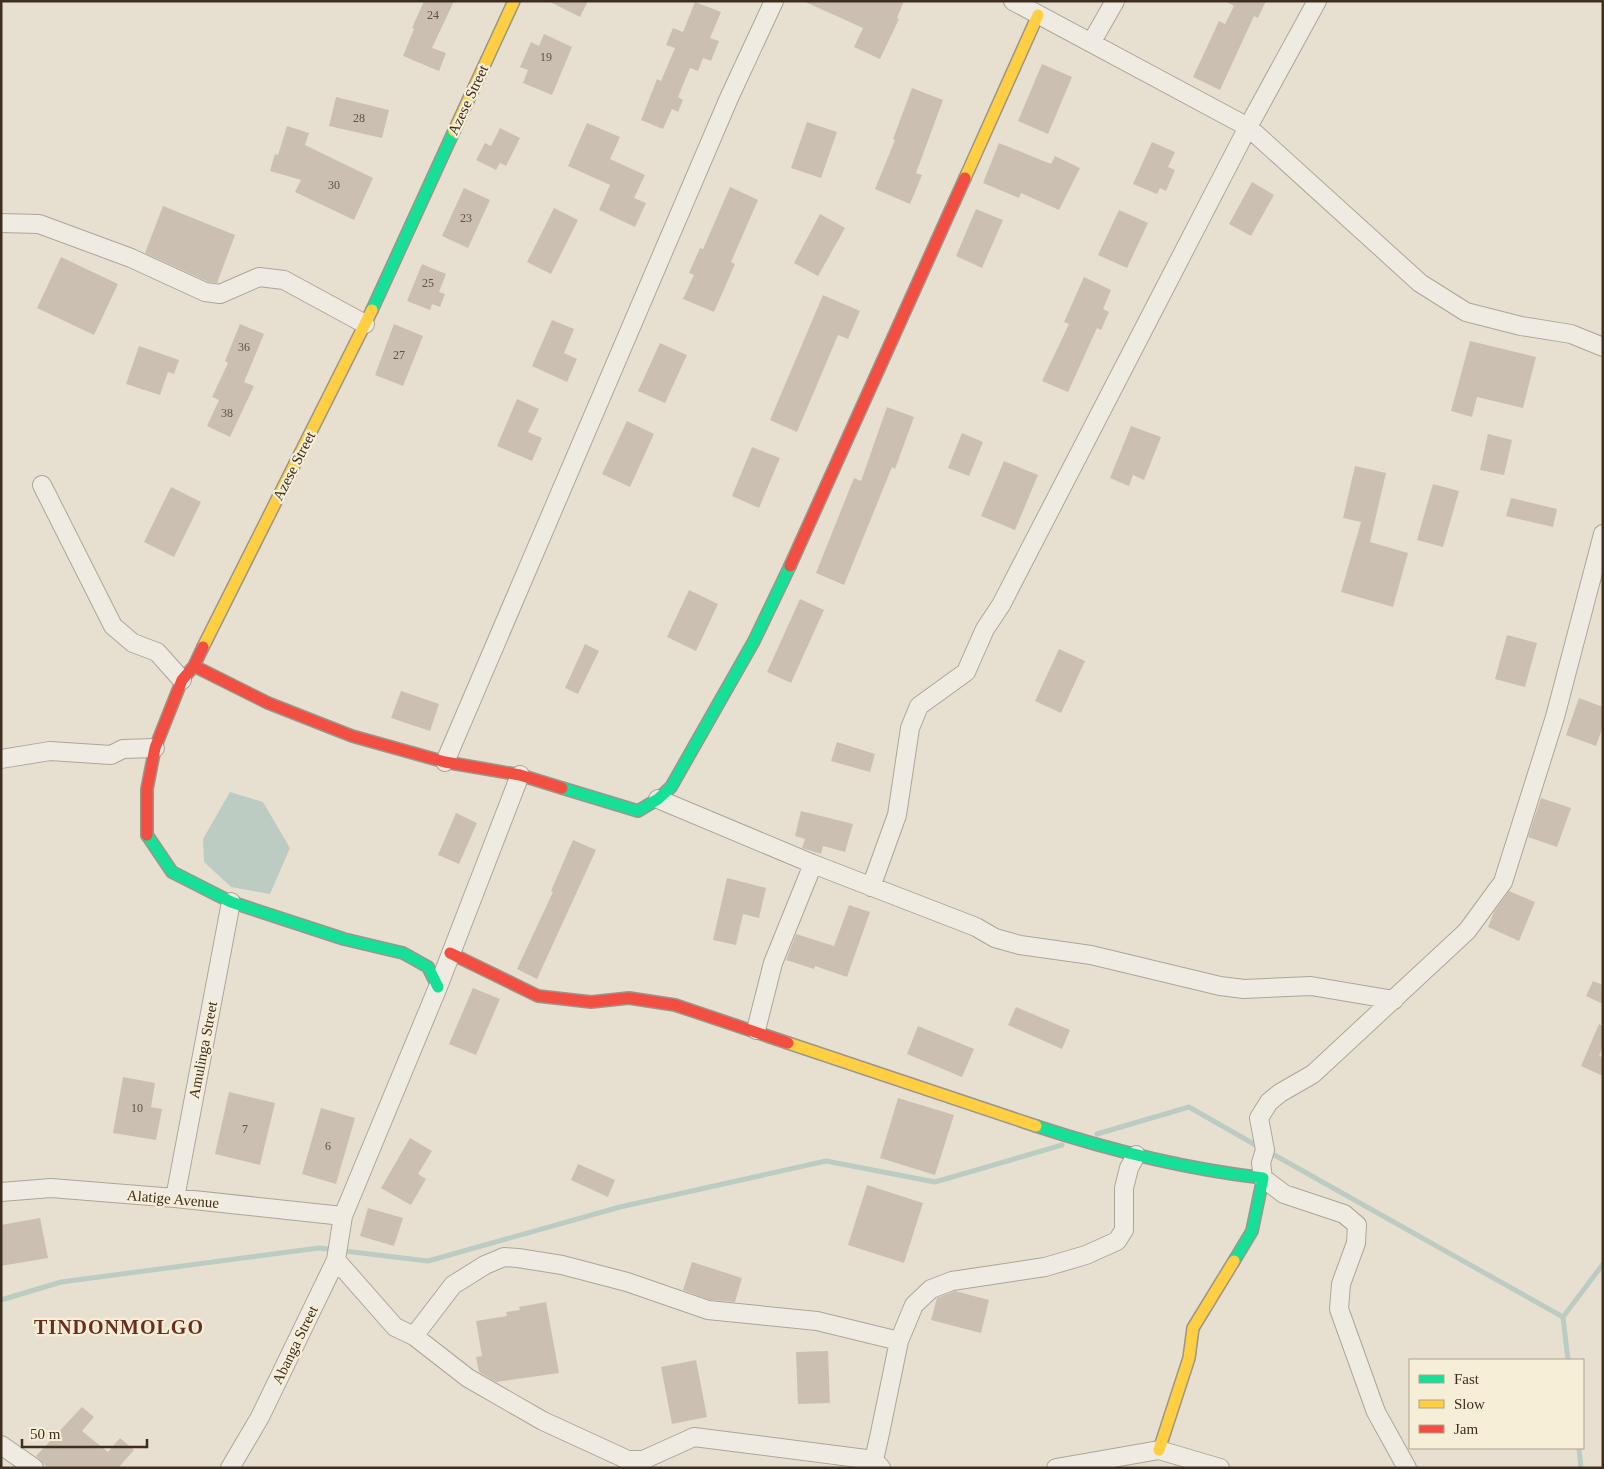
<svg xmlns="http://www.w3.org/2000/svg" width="1604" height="1469" viewBox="0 0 1604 1469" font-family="'Times New Roman',serif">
<rect width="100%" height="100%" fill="#e7e0d1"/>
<path fill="#bcccc2" d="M230,792l33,10 27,46 -20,46 -39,-7 -27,-25 -1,-23z"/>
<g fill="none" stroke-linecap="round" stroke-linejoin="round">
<path stroke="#bcccc2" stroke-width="5" d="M1097,1134l92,-27 70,40
M1269,1152l294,165
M1,1300l60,-18 258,-34 109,13 192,-54 206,-46 109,21 127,-37
M1568,1360l-5,-43 40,-53
M1579,1448l2,20"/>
</g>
<path fill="#cbbfb2" d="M424,1h30l-22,47 14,5 -7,18 -36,-15 11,-27 -2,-1z
M548,1h40l-8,16z
M803,1h101l-7,17 2,1 -19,40 -26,-12 9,-19z
M1225,1h41l-8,17 -4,-2 -34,74 -27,-13 26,-56 6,3 9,-18z
M695,2l26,10 -11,26 9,3 -8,20 -8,-3 -5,13 -8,-3 -12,29 5,3 -5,12 -6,-3 -9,20 -22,-9 16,-41 4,2 14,-33 -9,-3 7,-17 10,4z
M544,34l28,13 -20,48 -29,-12 5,-13 -8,-3 11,-25 8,4z
M1042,64l30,13 -24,57 -30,-13z
M912,88l31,12 -27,73 6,2 -12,29 -35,-15 20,-49 -2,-1z
M336,97l53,13 -7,28 -53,-12z
M807,122l30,10 -16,46 -30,-10z
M587,123l33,14 -10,22 35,16 -11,23 12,5 -11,24 -36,-17 11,-25 -42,-19z
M287,126l22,7 -4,12 68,33 -19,42 -59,-28 6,-12 -31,-9 5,-17 3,1z
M500,128l20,10 -14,28 -6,-3 -4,7 -20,-10 9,-17 6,3z
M1152,142l23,10 -7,15 7,3 -9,21 -6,-3 -3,6 -24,-10z
M999,143l52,21 4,-8 25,12 -21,42 -38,-17 -2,5 -36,-15z
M1252,182l22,13 -23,41 -22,-12z
M730,187l28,13 -27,62 4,2 -21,48 -31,-13 11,-24 -5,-2 11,-25 3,1z
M464,188l26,12 -22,48 -26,-12z
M163,206l72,29 -18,48 -9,-1 -63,-29z
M554,208l24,12 -27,54 -24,-12z
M976,209l27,11 -21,48 -26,-12z
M1119,210l29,13 -21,45 -29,-13z
M820,214l25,14 -27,48 -24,-13z
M61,257l57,27 -24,51 -57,-27z
M422,264l24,10 -7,18 6,2 -5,13 -8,-3 -2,6 -23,-9z
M1084,277l27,13 -8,19 6,3 -8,18 -4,-2 -29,64 -26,-11 27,-57 -5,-2z
M823,295l37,16 -12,28 -10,-4 -41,97 -27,-12z
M552,320l22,9 -10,24 13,6 -10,23 -35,-16z
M240,324l24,10 -20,48 10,4 -24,51 -23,-11 12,-26 -7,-3 16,-34 -3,-2z
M394,324l29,12 -20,50 -28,-11z
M1470,341l66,16 -13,51 -46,-11 -5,20 -21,-6z
M660,343l27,12 -22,48 -27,-12z
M139,346l40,14 -5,14 -6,-2 -8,23 -34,-11z
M517,399l22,10 -11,23 14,6 -10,23 -35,-15z
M887,407l27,10 -19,52 -3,-2 -48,118 -28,-12 38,-95 7,3z
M627,421l27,13 -24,53 -28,-13z
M1131,426l30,11 -17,43 -11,-5 -4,11 -19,-8z
M962,433l21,9 -14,34 -21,-8z
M1488,434l24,6 -8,35 -24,-5z
M752,447l28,11 -21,50 -27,-12z
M1004,461l34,14 -23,55 -34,-14z
M1355,466l31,7 -16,69 38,11 -15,54 -52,-15 20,-70 -18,-4z
M1433,484l26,7 -16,56 -26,-7z
M171,487l30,15 -27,55 -30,-15z
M1511,498l46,11 -4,18 -47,-11z
M689,590l29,14 -22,47 -29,-14z
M800,599l24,11 -33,73 -24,-11z
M1507,635l30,8 -12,44 -30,-8z
M585,644l14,7 -21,43 -13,-6z
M1059,649l26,12 -24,52 -26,-12z
M401,691l38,13 -9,27 -39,-13z
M1579,698l24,9v19l-7,20 -30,-11z
M837,742l38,12 -5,18 -39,-11z
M1541,798l30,10 -14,39 -29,-10z
M801,811l52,13 -8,28 -22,-6 -2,8 -19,-6 3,-9 -10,-3z
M456,813l21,10 -18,41 -21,-9z
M573,840l23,10 -59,129 -20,-10 36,-77 -2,-1z
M727,878l39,10 -7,30 -16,-4 -7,31 -23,-5z
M1509,891l26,11 -16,39 -31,-14 6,-15z
M849,905l21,7 -23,65 -32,-11 -1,3 -28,-9 10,-26 38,12z
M1593,981l10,4v19l-17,-8z
M473,988l27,11 -24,56 -27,-11z
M1016,1007l54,23 -8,19 -54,-24z
M1599,1024l4,2v20l-4,10 4,1v19l-22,-10z
M918,1026l56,23 -12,28 -55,-23z
M123,1077l32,6 -4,24 11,2 -6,31 -43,-7z
M229,1092l46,11 -15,62 -45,-11z
M898,1098l56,17 -19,60 -55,-17z
M321,1108l34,10 -19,66 -34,-10z
M410,1138l22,13 -14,23 8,5 -15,26 -30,-17z
M578,1164l37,16 -7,17 -37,-17z
M867,1185l56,18 -19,60 -56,-18z
M368,1208l35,10 -9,28 -34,-10z
M40,1218l8,40 -47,8v-41z
M692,1262l50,16 -7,24 -25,-2 -27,-10z
M955,1291l34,9 -8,33 -50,-13 6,-22z
M546,1302l13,71 -63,9 -17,-10 -3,-15 6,-1 -6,-35 31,-5 -1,-4 14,-2 -1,-3z
M828,1351l2,52 -32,1 -2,-52z
M696,1360l11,57 -35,7 -11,-57z
M82,1407l12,10 -12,14 26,21 12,-14 14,12 -16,18h-70l-12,-12z"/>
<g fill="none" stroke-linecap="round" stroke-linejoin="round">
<g stroke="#ada599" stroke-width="20">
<path id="street" d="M1013,1l235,126 172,156 46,29 55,14 50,8 32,13
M1091,43l24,-42
M1,223l38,1 92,34 74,34 15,2 39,-17 25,3 81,44
M42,485l71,141 20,17 24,9 25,28
M1,759l49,-8 61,4 12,-6 32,-1
M445,762l284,-664 45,-97
M658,799l155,65 -40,99 -17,67
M813,864l163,63 19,11 25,7 71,10 129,31 24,3 67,-3 83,14
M871,887l26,-72 13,-87 9,-22 47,-34 19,-43 16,-24 247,-478 69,-126
M1,1192l50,-4 124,10 168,18
M175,1198l56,-296
M336,1260l59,67 19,9 54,42 75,43 85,39h15l51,-23 180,23 7,8
M414,1336l39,-51 32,-20 19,-8 14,1 44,7 65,17 81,28 109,11 82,20
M1,1445l33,23
M230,1468l30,-51 76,-157 7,-44 95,-229 82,-212
M868,1468l6,-8 6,-27 19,-92 15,-36 17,-16 21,-8 93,-14 41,-12 31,-14 7,-11v-42l5,-20 7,-13
M1056,1468l103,-18 61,18
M1407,1468l-31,-56 -37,-103 2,-25 15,-41 1,-18 -13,-11 -60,-20 -21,-16 -2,-15 4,-13 -6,-32 10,-16 11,-9 33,-19 154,-143 36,-49 52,-165 48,-183"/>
</g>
<g stroke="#9c958a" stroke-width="14">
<path id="fast" d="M372,310l82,-179
M562,788l76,23 20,-12 13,-12 83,-146 36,-75
M147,835l25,37 59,30 113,37 59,14 25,14 10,20
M1036,1126c73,24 150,43 227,52l-11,53 -18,30"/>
</g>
<g stroke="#9c958a" stroke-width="14">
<path id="slow" d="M454,131l60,-130
M965,178l73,-163
M203,647l169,-337
M788,1043l248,83
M1159,1450l30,-92 4,-30 41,-67"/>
</g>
<g stroke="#9c958a" stroke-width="14">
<path id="jam" d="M790,566l175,-388
M194,666l74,37 84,33 93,26 75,13 42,13
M147,835v-46l8,-41 27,-68 12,-14 9,-19
M450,953l88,43 53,6 38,-4 46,7 113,38"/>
</g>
<use href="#street" stroke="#efebe3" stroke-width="18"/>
<use href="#fast" stroke="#16e098" stroke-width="11"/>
<use href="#slow" stroke="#ffcf43" stroke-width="11"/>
<use href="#jam" stroke="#f24e42" stroke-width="11"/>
</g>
<g text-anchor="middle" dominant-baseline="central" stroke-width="4.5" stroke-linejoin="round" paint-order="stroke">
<g font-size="12" fill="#605244">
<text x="433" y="15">24</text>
<text x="546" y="57">19</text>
<text x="359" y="118">28</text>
<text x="334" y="185">30</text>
<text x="466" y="218">23</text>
<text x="428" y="283">25</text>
<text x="244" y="347">36</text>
<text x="399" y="355">27</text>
<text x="227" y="413">38</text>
<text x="137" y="1108">10</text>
<text x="245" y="1129">7</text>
<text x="328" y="1146">6</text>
</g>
<g font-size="15" fill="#3d2e20" stroke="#f7eed8">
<text transform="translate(468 100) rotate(-65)">Azese Street</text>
<text transform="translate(294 466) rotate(-63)">Azese Street</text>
<text transform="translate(203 1050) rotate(-79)">Amulinga Street</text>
<text transform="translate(173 1199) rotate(5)">Alatige Avenue</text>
<text transform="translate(295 1345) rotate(-64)">Abanga Street</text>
</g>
<g font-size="20" font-weight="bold" letter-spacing="1" fill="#6b2e1e" stroke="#f7eed8">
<text x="119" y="1327">TINDONMOLGO</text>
</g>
</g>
<rect width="1604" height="1469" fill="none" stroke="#3d2e20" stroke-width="5"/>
<rect x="1409" y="1359" width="175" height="90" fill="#f7eed8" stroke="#ada18e"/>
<rect x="1419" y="1375" width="25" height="8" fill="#16e098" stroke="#ada18e"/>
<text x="1454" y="1384" font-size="15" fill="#3d2e20">Fast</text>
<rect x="1419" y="1400" width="25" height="8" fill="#ffcf43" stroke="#ada18e"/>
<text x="1454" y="1409" font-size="15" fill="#3d2e20">Slow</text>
<rect x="1419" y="1425" width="25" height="8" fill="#f24e42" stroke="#ada18e"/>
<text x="1454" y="1434" font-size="15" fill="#3d2e20">Jam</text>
<path d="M22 1439v8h125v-8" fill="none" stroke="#3d2e20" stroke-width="2.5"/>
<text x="30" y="1439" font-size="15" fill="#3d2e20" stroke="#f7eed8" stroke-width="4" paint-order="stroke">50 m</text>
</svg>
